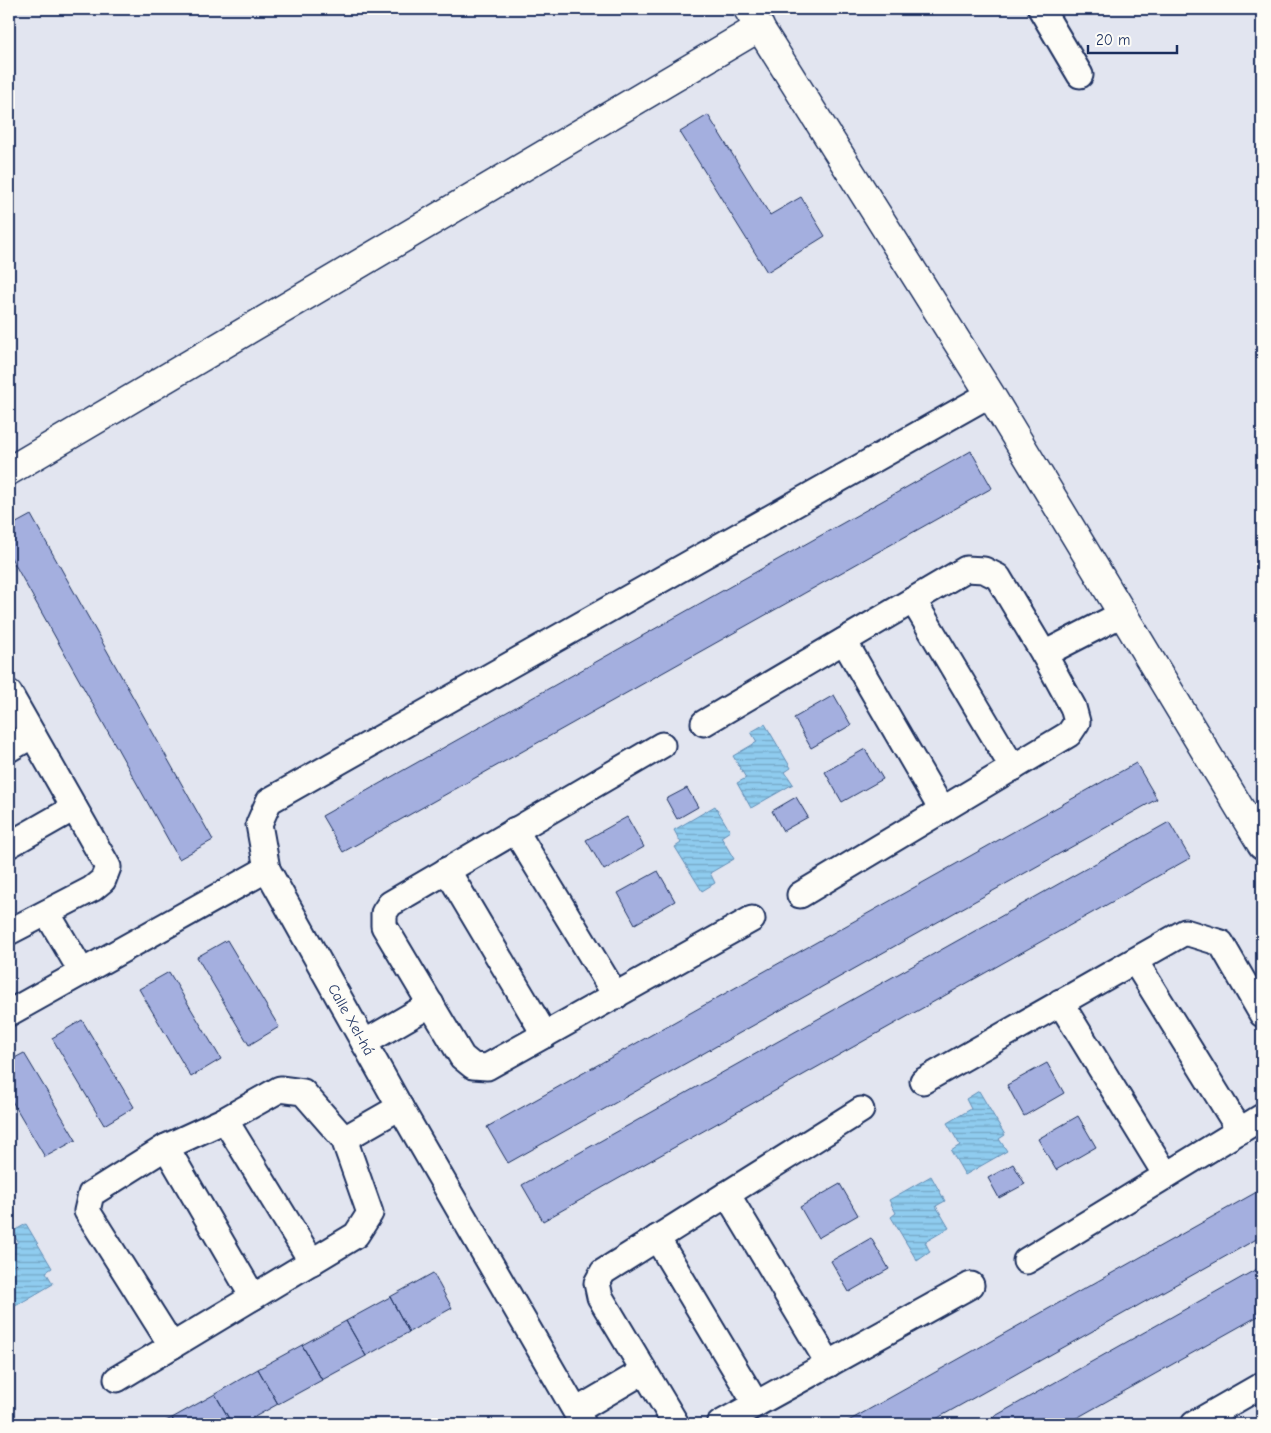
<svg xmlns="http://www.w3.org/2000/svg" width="1271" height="1433" viewBox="0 0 1271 1433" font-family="'Comic Neue',sans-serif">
<defs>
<pattern id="water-rules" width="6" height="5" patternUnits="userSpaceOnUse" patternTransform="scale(1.25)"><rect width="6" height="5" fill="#8fccef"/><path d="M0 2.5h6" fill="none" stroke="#74a6c5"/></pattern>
</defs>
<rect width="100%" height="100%" fill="#e2e5f0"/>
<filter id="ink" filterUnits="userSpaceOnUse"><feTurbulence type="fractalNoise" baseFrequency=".02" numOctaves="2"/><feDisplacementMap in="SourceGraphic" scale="10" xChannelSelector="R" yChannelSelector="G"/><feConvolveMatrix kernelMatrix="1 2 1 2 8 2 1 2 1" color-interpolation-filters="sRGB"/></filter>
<g filter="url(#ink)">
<path fill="url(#water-rules)" stroke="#618db5" d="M765,724l26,44 -6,4 8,12 -42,24 -14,-25 9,-5 -13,-22 24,-14 -6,-10z
M715,806l15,25 -9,6 13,22 -24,14 5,10 -13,8 -27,-44 6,-4 -7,-13z
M979,1091l26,44 -6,4 8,12 -42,24 -14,-24 9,-6 -13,-22 24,-14 -5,-10z
M931,1176l14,25 -9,5 13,22 -24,14 5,10 -13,9 -26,-44 5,-4 -7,-13z
M26,1224l26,44 -6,4 7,12 -41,24 -3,-5v-56l9,-5 -6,-10z"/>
<path fill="#a4afdf" stroke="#1b2f5e" d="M708,115l62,100 31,-18 24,39 -58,36 -87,-140z
M971,451l21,37 -649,364 -21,-36z
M31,515l182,325 -34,19 -170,-305v-27z
M834,695l17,30 -40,23 -17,-30z
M865,749l18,30 -41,23 -17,-30z
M1136,763l21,36 -649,364 -21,-36z
M687,788l11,19 -21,12 -11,-20z
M796,797l12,20 -25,14 -11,-20z
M627,817l17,30 -40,23 -18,-30z
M1169,822l21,36 -647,363 -21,-36z
M658,871l17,30 -40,23 -17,-31z
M227,940l52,87 -30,18 -52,-88z
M169,972l52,87 -30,18 -52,-88z
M82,1020l52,87 -30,18 -52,-87z
M24,1053l52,87 -31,17 -36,-61v-35z
M1047,1063l17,30 -40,23 -17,-31z
M1078,1116l18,31 -40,23 -18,-31z
M1013,1164l12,20 -26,14 -11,-20z
M840,1184l18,31 -40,23 -18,-31z
M1262,1189v47l-335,188h-84z
M871,1238l18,31 -40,23 -18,-31z
M1262,1266v48l-196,110h-85z
M433,1273l19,35 -43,24 -19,-35z
M390,1297l19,35 -43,24 -20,-35z
M346,1321l20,35 -44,24 -20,-35z
M302,1345l20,35 -44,24 -20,-35z
M258,1369l20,35 -36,20h-10l-17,-30z
M215,1394l17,30h-57l-3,-6z
M172,1418l3,6h-15z"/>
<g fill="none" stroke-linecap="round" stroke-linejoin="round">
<g stroke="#1b2f5e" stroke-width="29">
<g id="minor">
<path d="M1041,9l39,66"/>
<path d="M913,600l100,168"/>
<path d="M844,641l98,169"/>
<path d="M1044,654l78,-40"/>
<path d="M9,693l99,174 -5,13 -11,9 -83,43"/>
<path d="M704,723l262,-154 18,1 14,7 46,77 29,53 4,15 -8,12 -269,161"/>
<path d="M662,745l-272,159 -6,9v13l78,131 11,9 14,1 265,-148"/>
<path d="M9,749l24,-14"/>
<path d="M515,830l101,166"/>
<path d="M9,845l65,-37"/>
<path d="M267,869l-8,-45 10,-23 721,-407"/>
<path d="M447,870l98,165"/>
<path d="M47,913l35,59"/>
<path d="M1135,961l105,170"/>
<path d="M1060,1002l106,173"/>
<path id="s1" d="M9,1013l258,-144 133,238 183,317"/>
<path d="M364,1043l67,-39"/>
<path d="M923,1081l262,-149 36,11 41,71"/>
<path d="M225,1120l87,142"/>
<path d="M166,1147l87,150"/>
<path d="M727,1194l102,170"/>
<path d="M657,1238l99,166"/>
<path d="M1026,1261l236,-144"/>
<path d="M172,1346l-85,-135 4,-17 75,-47 59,-27 55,-31 23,3 41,47 56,-32"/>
<path d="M117,1379l239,-144 14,-22 -26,-74"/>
<path d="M576,1411l68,-40"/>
<path d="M676,1424l-76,-127 -3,-14 6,-11 258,-162"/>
<path d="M720,1424l251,-139"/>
<path d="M1194,1424l68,-39"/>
</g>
</g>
<g stroke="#1b2f5e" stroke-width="31">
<path id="secondary" d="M748,9l242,385 272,451
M9,471l751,-444"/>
</g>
<use href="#minor" stroke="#fdfcf7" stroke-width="25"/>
<use href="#secondary" stroke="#fdfcf7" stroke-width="28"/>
</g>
</g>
<g text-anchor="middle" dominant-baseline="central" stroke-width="4" stroke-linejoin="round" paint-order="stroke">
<g font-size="15" fill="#1b2f5e" stroke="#fdfcf7">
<text stroke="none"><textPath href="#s1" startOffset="468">Calle Xel-há</textPath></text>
</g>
</g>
<rect width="1271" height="1433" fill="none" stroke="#fdfcf7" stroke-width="30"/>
<rect x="15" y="15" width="1241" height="1403" fill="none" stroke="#1b2f5e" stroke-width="2" filter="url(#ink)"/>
<path d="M1088 45v8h89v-8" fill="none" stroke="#1b2f5e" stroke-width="2.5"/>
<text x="1096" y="45" font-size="15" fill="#1b2f5e" stroke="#fdfcf7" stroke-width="4" paint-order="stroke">20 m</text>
</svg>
